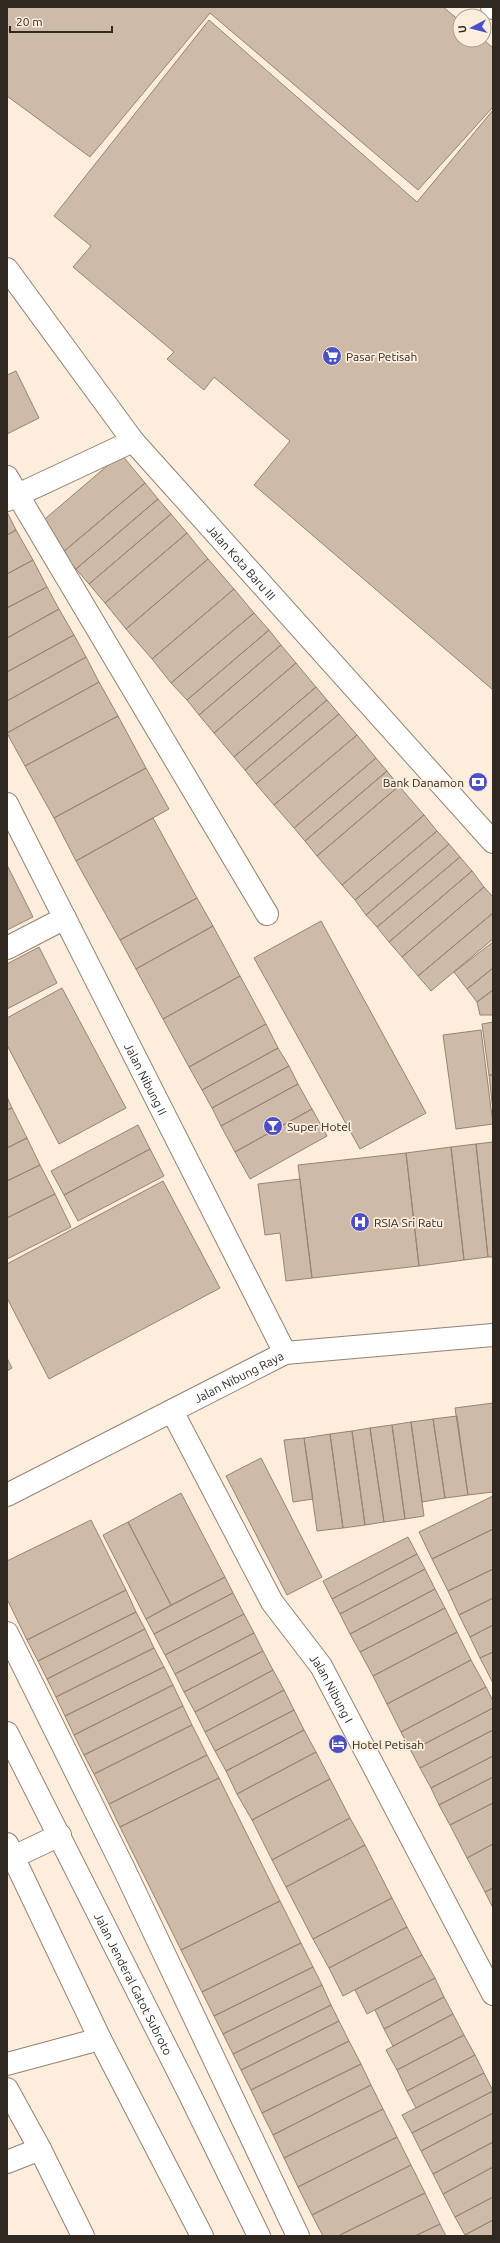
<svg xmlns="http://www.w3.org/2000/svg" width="500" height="2243" viewBox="0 0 500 2243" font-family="Ubuntu,sans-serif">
<rect width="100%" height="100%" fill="#fdeddd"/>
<path fill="#cebba7" stroke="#978472" d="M7,7h436l17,14v19h24l9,8v59l-75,83 -208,-177 -120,144 -83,-61z
M209,20l208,182 76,-92v580l-239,-205 36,-44 -76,-64 -10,13 -37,-31 7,-7 -101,-85 18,-21 -37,-30z
M16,371l23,47 -32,16v-59z
M121,454l24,29 -83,70 -23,-29z
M145,483l13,16 -82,70 -14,-16z
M158,499l13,15 -82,70 -13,-15z
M7,512l9,18 -9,5z
M171,514l16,19 -82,70 -16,-19z
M16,530l17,30 -26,14v-39z
M187,533l21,26 -82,70 -21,-26z
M208,559l26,30 -82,70 -26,-30z
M33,560l14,27 -40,21v-34z
M47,587l12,22 -52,29v-30z
M234,589l20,24 -83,70 -19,-24z
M59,609l15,26 -67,37v-34z
M254,613l15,17 -82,70 -16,-17z
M269,630l12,15 -82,70 -12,-15z
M74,635l12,22 -79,44v-29z
M281,645l15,18 -82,70 -15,-18z
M86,657l13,25 -92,51v-32z
M296,663l20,24 -82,70 -20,-24z
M99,682l19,34 -93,50 -18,-33z
M316,687l11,13 -82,70 -11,-13z
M327,700l12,14 -83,70 -11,-14z
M339,714l18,21 -83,70 -18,-21z
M118,716l28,52 -92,50 -29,-52z
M357,735l19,23 -82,70 -20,-23z
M376,758l11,13 -82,70 -11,-13z
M146,768l23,41 -93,52 -22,-43z
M387,771l12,15 -82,70 -12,-15z
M399,786l25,29 -82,70 -25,-29z
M424,815l13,16 -82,69 -13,-15z
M153,818l44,80 -77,42 -44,-79z
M437,831l12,13 -83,71 -11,-15z
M449,844l11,13 -83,70 -11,-12z
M460,857l12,14 -83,71 -12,-15z
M7,865l26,52 -26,13z
M472,871l12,16 -82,70 -13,-15z
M484,887l9,10v16l-75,63 -16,-19z
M197,898l16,28 -77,43 -16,-29z
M493,913v26l-62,52 -13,-15z
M321,921l105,192 -66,36 -106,-191z
M213,926l27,50 -77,43 -27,-50z
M493,942v26l-26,21 -13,-17z
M39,947l18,36 -50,26v-45z
M493,968v22l-16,12 -10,-13z
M240,976l26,48 -77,43 -26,-48z
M62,988l64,120 -67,36 -52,-99v-27z
M493,990v25h-13l-3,-13z
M493,1022v53h-4l-7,-51z
M266,1024l12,24 -76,42 -13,-23z
M481,1030l12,94 -37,5 -13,-94z
M278,1048l11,18 -77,42 -10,-18z
M289,1066l9,18 -77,42 -9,-18z
M489,1075h4v36z
M298,1084l14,25 -77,43 -14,-26z
M7,1097l5,11 -5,2z
M12,1108l15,30 -20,10v-38z
M312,1109l15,27 -77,43 -15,-27z
M138,1125l12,24 -86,46 -13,-24z
M27,1138l13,27 -33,16v-33z
M493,1142v115h-5l-12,-113z
M476,1144l12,113 -24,3 -13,-113z
M451,1147l13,113 -45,6 -13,-113z
M150,1149l14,27 -86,45 -14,-26z
M406,1153l13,113 -107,12 -14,-113z
M40,1165l15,29 -48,24v-37z
M300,1179l12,99 -26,3 -6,-48 -15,2 -7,-51z
M163,1181l57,107 -171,91 -42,-81v-34z
M55,1194l16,33 -64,32v-41z
M7,1358l5,10 -5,3z
M493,1403v89l-25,3 -13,-87z
M457,1416l11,79 -23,3 -12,-79z
M433,1419l12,79 -23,4 -11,-80z
M411,1422l13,94 -19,3 -13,-94z
M392,1425l13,94 -21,3 -14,-94z
M370,1428l14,94 -19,3 -13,-94z
M352,1431l13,94 -22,3 -13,-94z
M330,1434l13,94 -26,3 -13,-93z
M304,1438l9,61 -20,3 -9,-62z
M261,1458l61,119 -35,18 -61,-119z
M181,1493l44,84 -54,28 -43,-83z
M493,1496v33l-61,30 -13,-27z
M91,1520l35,70 -99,50 -20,-41v-38z
M128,1522l43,83 -25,14 -43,-84z
M493,1529v40l-45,22 -16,-32z
M408,1537l9,17 -85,45 -9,-18z
M417,1554l8,15 -85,45 -8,-15z
M425,1569l10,20 -85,45 -10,-20z
M493,1569v29l-34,17 -11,-24z
M225,1577l8,16 -79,41 -8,-15z
M435,1589l10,19 -85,44 -10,-18z
M126,1590l10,22 -98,49 -11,-21z
M233,1593l11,21 -79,41 -11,-21z
M493,1598v27l-23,12 -11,-22z
M445,1608l12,24 -84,44 -13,-24z
M136,1612l9,17 -98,50 -9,-18z
M244,1614l10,19 -79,41 -10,-19z
M493,1625v27l-13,6 -10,-21z
M145,1629l9,19 -98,49 -9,-18z
M457,1632l14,28 -84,44 -14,-28z
M254,1633l9,18 -79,41 -9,-18z
M154,1648l10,19 -99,49 -9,-19z
M263,1651l10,19 -78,42 -11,-20z
M493,1652v31l-13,-25z
M471,1660l15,27 -85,45 -14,-28z
M164,1667l9,18 -99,50 -9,-19z
M273,1670l11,20 -79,42 -10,-20z
M173,1685l10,21 -99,49 -10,-20z
M486,1687l7,14v7l-82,43 -10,-19z
M284,1690l10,20 -79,41 -10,-19z
M183,1706l9,19 -98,49 -10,-19z
M493,1708v22l-73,38 -9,-17z
M294,1710l10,20 -78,41 -11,-20z
M192,1725l15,30 -98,49 -15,-30z
M304,1730l12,22 -79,42 -11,-23z
M493,1730v26l-62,32 -11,-20z
M316,1752l14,27 -78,41 -15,-26z
M207,1755l12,23 -99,49 -11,-23z
M493,1756v21l-54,28 -8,-17z
M493,1777v26l-43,22 -11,-20z
M219,1778l61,123 -99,49 -61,-123z
M330,1779l20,39 -78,42 -20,-40z
M493,1803v41l-26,14 -17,-33z
M350,1818l15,27 -79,42 -14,-27z
M493,1844v44l-8,4 -18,-34z
M365,1845l27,53 -79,41 -27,-52z
M493,1888v20l-8,-16z
M392,1898l15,29 -78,41 -16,-29z
M280,1901l21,42 -99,49 -21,-42z
M407,1927l15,28 -79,41 -14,-28z
M301,1943l12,24 -99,49 -12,-24z
M422,1955l13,23 -68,36 -12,-24z
M313,1967l9,18 -99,49 -9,-18z
M435,1978l9,19 -60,32 -9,-19z
M322,1985l9,20 -98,49 -10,-20z
M444,1997l9,17 -60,32 -9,-17z
M331,2005l8,16 -98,49 -8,-16z
M453,2014l11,21 -67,35 -11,-20z
M339,2021l10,20 -98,49 -10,-20z
M464,2035l11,20 -68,36 -10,-21z
M349,2041l12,23 -99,49 -11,-23z
M475,2055l9,18 -68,35 -9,-17z
M361,2064l10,21 -98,50 -11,-22z
M484,2073l9,18 -81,42 -10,-18z
M371,2085l12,24 -99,49 -11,-23z
M493,2091v22l-72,38 -9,-18z
M383,2109l14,28 -99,50 -14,-29z
M493,2113v29l-60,32 -12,-23z
M397,2137l14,28 -99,50 -14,-28z
M493,2142v25l-50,27 -10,-20z
M411,2165l14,28 -87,43h-15l-11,-21z
M493,2167v30l-38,20 -12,-23z
M425,2193l15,31 -25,12h-77z
M493,2197v23l-28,15 -10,-18z
M493,2220v16h-27l-1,-1z
M440,2224l6,12h-31z"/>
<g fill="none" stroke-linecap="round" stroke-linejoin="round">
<g stroke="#958270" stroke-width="24">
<g id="minor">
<path d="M492,7l1,1"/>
<path id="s1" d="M7,269l126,172 360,401"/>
<path d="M7,477l260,437"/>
<path d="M7,500l126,-59"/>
<path id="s2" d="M7,804l278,549"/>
<path d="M7,948l58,-30"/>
<path id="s3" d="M172,1411l100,191 49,64 172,328"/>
<path id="s4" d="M7,1495l278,-142 208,-18"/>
<path d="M7,1633l117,236 174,367"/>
<path d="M7,1860l53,-25"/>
<path d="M7,2064l93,-25"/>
<path d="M7,2089l33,60 43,87"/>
<path d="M7,2162l33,-13"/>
</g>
</g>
<g stroke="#958270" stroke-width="24">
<g id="major">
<path id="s5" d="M7,1733l181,358 71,145"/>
<path d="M7,1844l93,195 102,197"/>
</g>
</g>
<use href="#minor" stroke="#fff" stroke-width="22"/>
<use href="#major" stroke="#fff" stroke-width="22"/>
</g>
<defs>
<g id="supermarket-disc" transform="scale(1)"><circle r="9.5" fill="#4d4fc5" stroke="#fdeddd"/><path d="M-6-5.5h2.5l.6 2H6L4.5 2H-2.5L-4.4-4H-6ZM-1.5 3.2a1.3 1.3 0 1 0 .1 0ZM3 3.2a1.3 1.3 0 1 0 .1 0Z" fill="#fff"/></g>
<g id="bank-disc" transform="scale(1)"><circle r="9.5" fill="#4d4fc5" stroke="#fdeddd"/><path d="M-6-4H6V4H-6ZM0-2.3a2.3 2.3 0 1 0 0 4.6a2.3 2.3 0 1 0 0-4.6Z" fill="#fff"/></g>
<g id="bar-disc" transform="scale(1)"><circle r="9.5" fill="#4d4fc5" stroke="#fdeddd"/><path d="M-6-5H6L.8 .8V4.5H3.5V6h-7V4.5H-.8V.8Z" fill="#fff"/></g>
<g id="hospital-disc" transform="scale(1)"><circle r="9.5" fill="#4d4fc5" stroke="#fdeddd"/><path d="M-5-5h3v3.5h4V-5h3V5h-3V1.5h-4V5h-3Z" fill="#fff"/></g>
<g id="hotel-disc" transform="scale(1)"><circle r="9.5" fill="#4d4fc5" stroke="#fdeddd"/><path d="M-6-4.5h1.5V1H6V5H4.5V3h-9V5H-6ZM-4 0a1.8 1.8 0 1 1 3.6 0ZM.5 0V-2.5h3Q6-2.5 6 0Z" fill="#fff"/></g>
</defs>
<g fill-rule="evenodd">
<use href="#supermarket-disc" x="332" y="356"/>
<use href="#bank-disc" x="478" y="782"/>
<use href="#bar-disc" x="273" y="1126"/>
<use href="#hospital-disc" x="360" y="1222"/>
<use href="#hotel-disc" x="338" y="1744"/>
</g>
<g text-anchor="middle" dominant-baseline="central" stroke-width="3.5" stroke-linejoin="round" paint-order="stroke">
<g font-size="12" fill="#302921" stroke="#fdeddd" text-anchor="start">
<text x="346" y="356">Pasar Petisah</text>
<text x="464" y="782" text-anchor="end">Bank Danamon</text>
<text x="287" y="1126">Super Hotel</text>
<text x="374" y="1222">RSIA Sri Ratu</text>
<text x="352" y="1744">Hotel Petisah</text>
</g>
<g font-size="12" fill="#302921" stroke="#fdeddd">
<text stroke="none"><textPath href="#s1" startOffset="376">Jalan Kota Baru III</textPath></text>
<text stroke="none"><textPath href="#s2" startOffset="308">Jalan Nibung II</textPath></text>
<text stroke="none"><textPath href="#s4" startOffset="260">Jalan Nibung Raya</textPath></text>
<text stroke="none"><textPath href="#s3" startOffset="321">Jalan Nibung I</textPath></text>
<text stroke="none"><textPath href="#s5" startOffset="281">Jalan Jenderal Gatot Subroto</textPath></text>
</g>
</g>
<rect width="500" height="2243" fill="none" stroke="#302921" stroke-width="16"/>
<g transform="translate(472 28) rotate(263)"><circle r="19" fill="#fdeddd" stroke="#ab9f92"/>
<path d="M0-3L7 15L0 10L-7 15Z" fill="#4d4fc5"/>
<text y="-6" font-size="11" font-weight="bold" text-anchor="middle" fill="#302921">U</text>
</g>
<path d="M10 26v6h102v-6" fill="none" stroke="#302921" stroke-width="2"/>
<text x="16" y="26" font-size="12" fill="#302921" stroke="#fdeddd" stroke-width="3" paint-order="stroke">20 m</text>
</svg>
